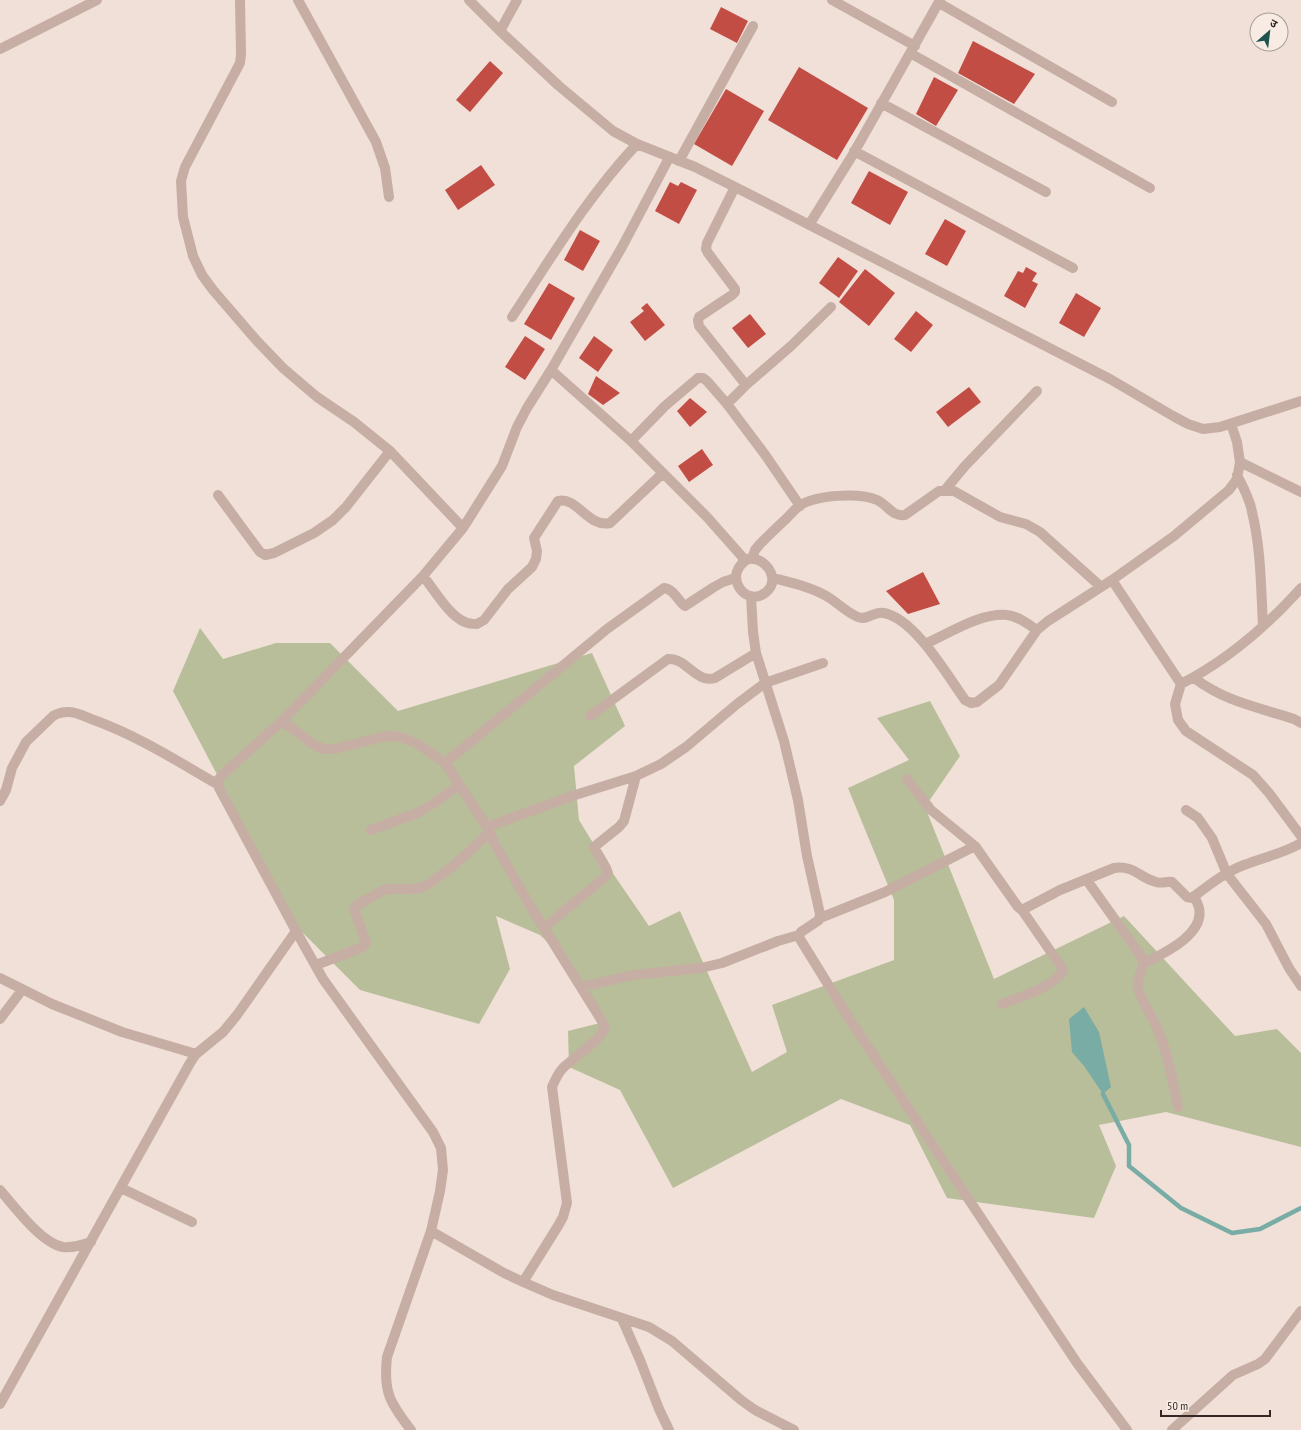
<svg xmlns="http://www.w3.org/2000/svg" width="1301" height="1430" viewBox="0 0 1301 1430" font-family="'PT Sans Narrow','Noto Sans Devanagari',sans-serif">
<rect width="100%" height="100%" fill="#f0e0d8"/>
<path fill="#b8be99" d="M200,628l23,31 53,-16h54l68,68 194,-58 33,73 -51,40 5,54 22,36 48,70 31,-15 72,161 35,-20 -15,-47 122,-45v-60l-46,-112 61,-28 -32,-42 53,-17 30,55 -35,51 69,172 130,-63 111,120 42,-7 24,24v94l-135,-35 -67,13 17,41 -22,52 -147,-20 -37,-73 -69,-26 -168,89 -53,-98 -51,-23 -1,-36 36,-9 -30,-55 -34,-32 -44,-19 14,53 -31,55 -119,-34 -62,-62 -125,-237z"/>
<path fill="#78aca5" d="M1084,1007l15,25 12,55 -8,7 -19,-28 -12,-14 -3,-33z"/>
<g fill="none" stroke-linecap="round" stroke-linejoin="round">
<path stroke="#78aca5" stroke-width="4.5" d="M1103,1094l26,51v21l52,42 51,25 28,-4 41,-21"/>
</g>
<path fill="#c24d44" d="M721,7l27,14 -11,22 -27,-14z
M973,41l62,33 -21,30 -56,-31z
M490,61l13,12 -33,39 -14,-12z
M799,67l69,41 -31,52 -69,-40z
M934,77l24,13 -22,36 -20,-12z
M726,89l38,22 -32,55 -38,-22z
M481,165l14,20 -37,25 -13,-20z
M869,171l39,21 -18,33 -39,-22z
M670,182l8,4 3,-4 16,8 -18,34 -24,-13z
M945,219l21,12 -19,35 -22,-12z
M580,230l20,11 -17,30 -19,-11z
M838,257l20,14 -19,27 -20,-15z
M1026,267l11,6 -5,8 6,3 -13,24 -21,-12 14,-25 5,2z
M865,269l30,24 -26,33 -30,-24z
M549,283l26,15 -24,42 -27,-16z
M1076,293l25,15 -17,29 -25,-14z
M647,303l18,22 -20,16 -15,-19 14,-11 -3,-3z
M916,311l17,14 -22,27 -17,-13z
M750,314l16,20 -18,14 -16,-20z
M525,336l20,13 -20,31 -20,-13z
M594,336l19,14 -15,22 -19,-14z
M596,376l24,17 -17,12 -15,-11z
M969,387l12,15 -33,25 -12,-15z
M690,398l17,14 -17,15 -13,-16z
M702,449l11,16 -24,17 -11,-16z
M923,572l17,32 -32,10 -22,-23z"/>
<g fill="none" stroke-linecap="round" stroke-linejoin="round">
<path stroke="#c7aea4" stroke-width="10" d="M240,0l1,54 -1,9 -55,104 -4,14 2,36 10,39 9,19 11,15 44,51 26,27 34,29 37,25 36,29 73,77
M298,0l78,142 9,26 4,29
M469,0l31,31 59,55 54,45 24,13 58,23 52,26 363,186 63,37 15,8 15,5 17,-2 81,-26
M832,0l83,46
M939,3l173,99
M500,31l17,-31
M0,49l97,-49
M910,53l240,135
M881,103l165,89
M854,151l219,117
M679,161l74,-135
M735,187l-28,56 -1,6 2,4 27,36v3l-3,3 -33,22 -1,3 1,6 47,59
M809,225l43,-69 88,-156
M512,317c39,-59 76,-121 125,-173
M551,370l80,71 76,76 38,43
M727,404l19,-19 45,-39 40,-39
M631,441l34,-35 33,-28h5l4,3 20,23 39,52 34,50
M1240,462l61,30
M1237,475c6,12 13,24 15,37 9,36 9,77 11,114
M945,490l20,-24 72,-75
M218,495l42,57 5,3 9,-2 40,-20 19,-13 13,-13 44,-56
M750,558c4,1 9,2 12,4 11,8 15,22 3,31 -20,15 -45,-20 -15,-35z
M752,559l3,-9 5,-6c8,-8 17,-17 26,-25 4,-4 9,-10 13,-13 16,-11 60,-14 78,-6 11,5 15,17 28,15l34,-24h15l46,26 26,7 14,8 60,54
M423,576c11,13 26,40 42,46 4,2 8,2 12,2l7,-4 24,-31 24,-22 4,-8 1,-8 -3,-13 24,-37c19,-5 30,27 52,22l53,-50
M773,578c19,5 38,9 55,19 10,6 19,16 30,20 9,4 16,-6 26,-4 31,6 63,62 81,87l6,3 6,-1 22,-17 38,-55 11,-9 64,-41 62,-44 55,-46 8,-11 3,-17 -3,-20 -6,-18
M1112,580l69,104
M1301,588c-35,39 -73,72 -120,96l-6,20 3,16 8,11 67,44 16,18 32,43
M751,596l2,36 3,21 28,88 14,59 9,56 13,58 -1,6 -18,12 -2,3 1,4 50,81 227,343 50,67
M925,644c25,-11 54,-31 82,-29 11,1 21,9 30,15
M1194,678c32,24 63,29 100,41l7,4
M590,716l78,-57c18,-2 28,25 47,19l41,-25
M282,721l32,24 10,4h10l52,-13 15,1 17,7 27,19 42,64 8,17 31,55 79,127c-1,12 -32,32 -42,42 -5,5 -8,12 -11,19l15,116 -4,14 -5,9 -35,56
M445,763l162,-134 57,-41c10,1 14,13 21,18l29,-19 9,-5 12,-4
M907,779l24,31 44,36 43,61 4,3 40,58 1,4c-15,17 -40,24 -61,32
M0,801l6,-11 6,-22 14,-26 27,-26c5,-3 9,-4 15,-4 9,0 18,5 26,8 44,16 83,41 123,64
M1186,810l12,8 14,20 15,36 39,50 23,44 12,18
M487,827l85,-31 64,-20 25,-12 25,-17 51,-43 28,-21 58,-20
M371,830l46,-17 19,-11 23,-17
M1086,879l57,80c1,11 -7,18 -5,29 3,12 15,30 20,42 10,25 15,51 20,77
M1022,910l38,-20 54,-22c20,-3 26,10 42,14 6,2 11,-1 16,0l15,15 5,1c16,-12 33,-26 52,-33 20,-8 38,-11 57,-22
M820,918l65,-26 90,-46
M544,928l61,-51 3,-4 -2,-5 -12,-21 25,-20 5,-6 12,-45
M1143,964c19,-10 62,-29 56,-56 -1,-4 -3,-8 -5,-12
M316,965l47,-18 3,-5 -11,-30v-4l2,-3 29,-16h28l9,-2 7,-4 22,-16 37,-34
M0,978l52,26 70,28 74,22
M581,987l52,-12 68,-7 21,-5 56,-22 21,-6
M0,1019l22,-29
M121,1188l71,34
M0,1190c15,17 41,53 63,57 10,1 19,-2 28,-5
M431,1231l73,42 19,9 30,13 96,32 23,14 69,59 14,10 39,20
M622,1319l18,41 19,49 10,21
M0,1404l190,-341 6,-9 27,-22 14,-17 59,-84
M411,1430c-21,-27 -28,-38 -24,-73l44,-126 9,-40 3,-21 -2,-22 -8,-16 -110,-153 -27,-48 -77,-143 -1,-8 4,-5 60,-54 141,-145 40,-48 39,-62 15,-39 10,-19 24,-38 71,-123 47,-89
M1172,1430l61,-55 25,-11 7,-5 36,-48"/>
</g>
<g transform="translate(1269 32) rotate(28)"><circle r="19" fill="#f8ebe3" stroke="#a99d97"/>
<path d="M0-3L7 15L0 10L-7 15Z" fill="#1d524d"/>
<text y="-6" font-size="11" font-weight="bold" text-anchor="middle" fill="#332826">उ</text>
</g>
<path d="M1161 1410v6h109v-6" fill="none" stroke="#332826" stroke-width="2"/>
<text x="1167" y="1410" font-size="12" fill="#332826" stroke="#f8ebe3" stroke-width="3" paint-order="stroke">50 m</text>
</svg>
